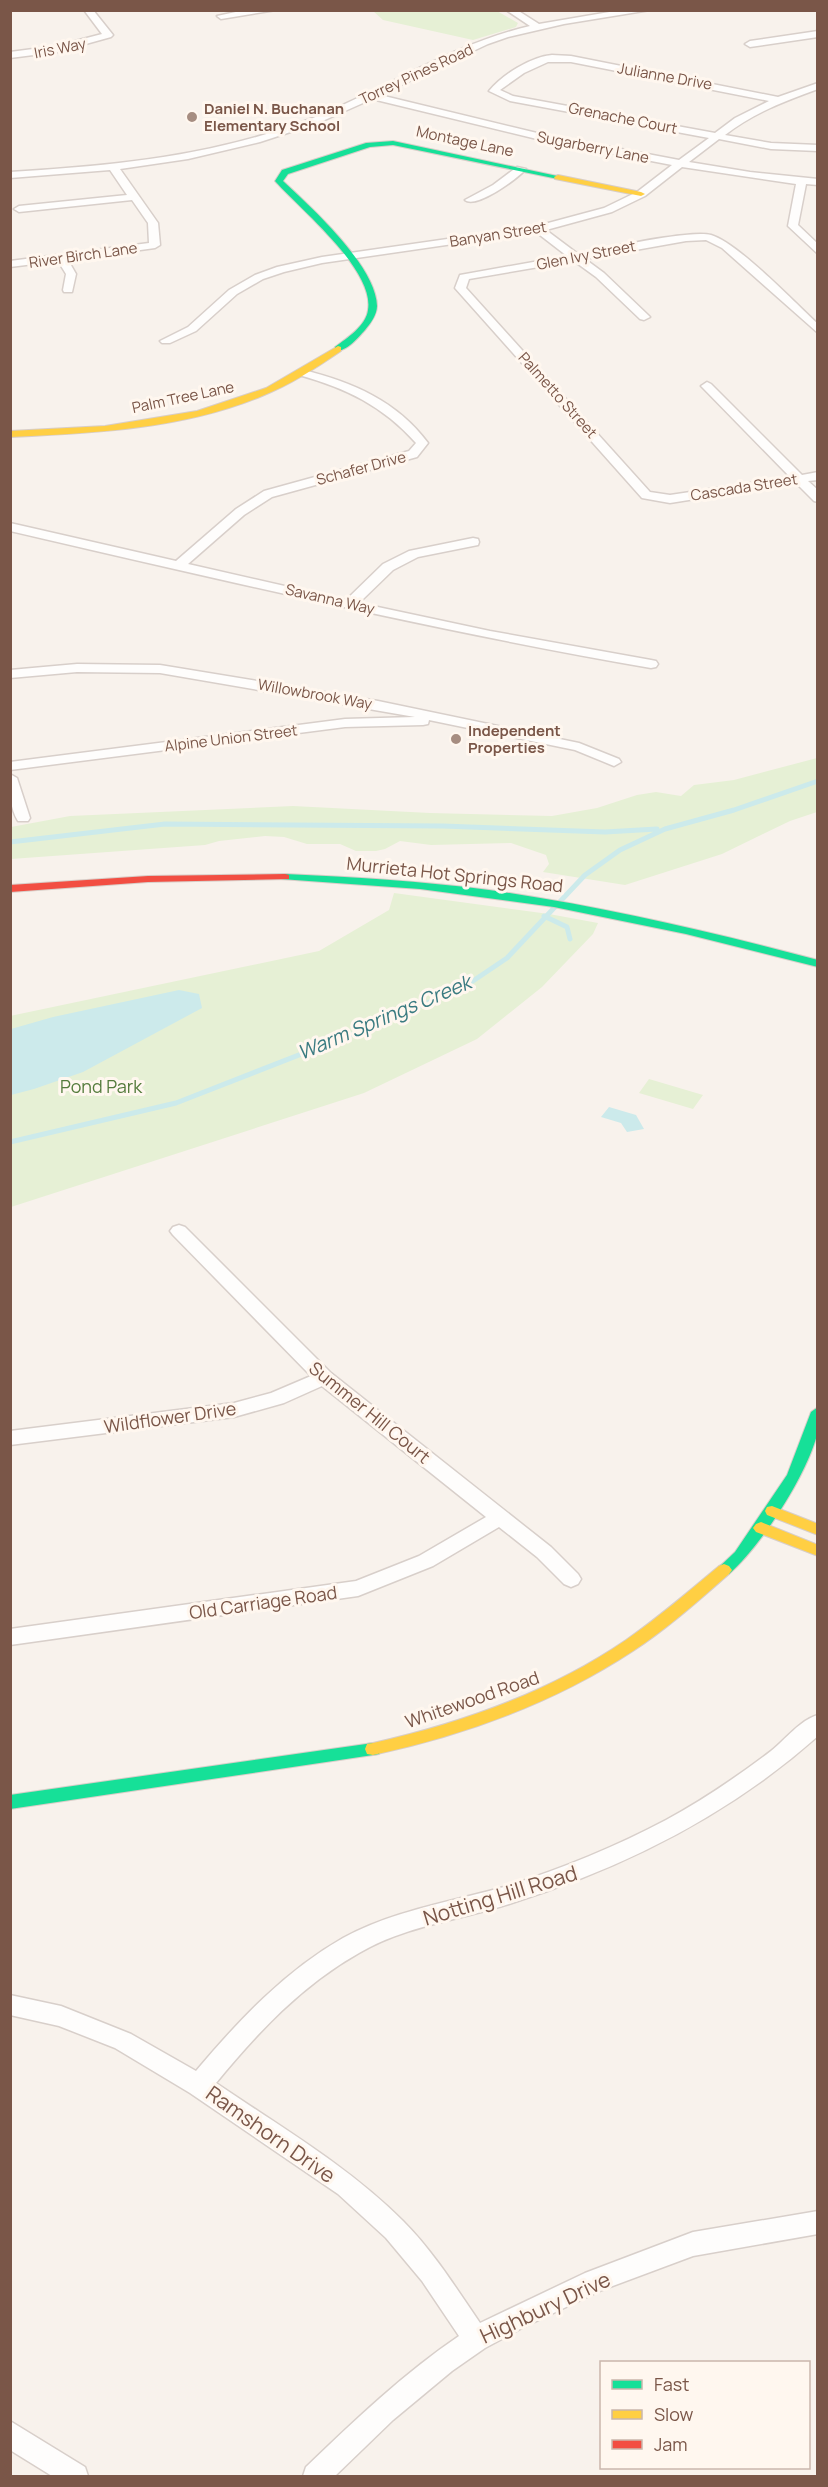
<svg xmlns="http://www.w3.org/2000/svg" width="828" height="2487" viewBox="0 0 828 2487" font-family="Manrope,sans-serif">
<rect width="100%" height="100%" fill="#f8f2ec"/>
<path fill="#e6f0d5" d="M373,11h124l21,12 -2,4 -43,13 -90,-20z
M817,758v54l-27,9 -68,33 -97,31 -82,-13 6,-8 -3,-9 -35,-12 -80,2 -31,-4 -15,8 -9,2h-20l-16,-7h-33l-23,-7 -19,-1 -46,5 -14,4 -194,14v-32l59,-11 223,-10 137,7 122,3 45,-8 40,-13 19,-3 25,4 13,-11 40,-5z
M394,893l155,21 49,9 -5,11 -51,53 -65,52 -113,54 -353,114 -1,-191 309,-65 70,-41z
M649,1079l54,16 -10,14 -54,-16z"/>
<path fill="#cceaeb" d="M179,990l20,4 3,14 -119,64 -49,17 -23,6v-66l42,-12z
M609,1107l27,8 8,14 -17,3 -6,-9 -20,-6z"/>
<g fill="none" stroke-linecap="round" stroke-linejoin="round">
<path stroke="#cceaeb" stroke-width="5" d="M10,842l155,-18 278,2 162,6 52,-3
M544,916l23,11 3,12
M10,1142l166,-39 210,-82 78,-34 43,-29 78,-83 35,-25 45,-21 69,-19 84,-29"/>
<g stroke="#d8cfca" stroke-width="3">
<path id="street" d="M84,10h9l20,25 -2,2 -54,15 -47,6v-6l46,-6 46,-12z
M245,10h31l-55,9 -4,-3z
M506,10h11l22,14 82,-14h29l-86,14 -56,13 -20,7 -108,51 157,38 142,27 30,-22 -199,-37 -21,-10c13,-16 41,-34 63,-36 6,0 13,1 19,1l207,41 40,-14v6c-33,12 -65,24 -93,46l46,8 47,2v6l-47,-2 -52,-10 -30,23 61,10 68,7v6l-12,-1 -8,41 20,19v10l-30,-28 8,-42 -114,-17 -37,29 -33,16 -66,18 32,24c25,-5 114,-25 133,-19 27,8 83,67 107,89v9l-96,-85 -16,-8 -20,1 -101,18 19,14 44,42 2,2 -6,3 -4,-1 -44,-42 -22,-16 -105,18 -3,9 184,204 20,3 120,-18 -87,-89 -2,-2 6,-4 4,2 91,91 16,-3v8l-10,1 10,9v12l-4,-1 -18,-18 -126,20 -28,-5 -187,-210 5,-13 107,-19 -31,-24 -214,31 -38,9 -21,7 -26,15 -41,37 -26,12h-8l-2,-2 28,-14 41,-37 26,-15 22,-8 45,-10 215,-31 67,-18 33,-16 35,-27 -135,-26 -165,-40 -54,24 -58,19 -72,17 -68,10 38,54 2,22 -5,3 -87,12 8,14 -4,18h-8l-1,-2 3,-16 -8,-13 -48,6v-6l139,-18 -1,-20 -16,-23 -113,12 -5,-3 5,-3 108,-11 -17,-25 -100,8v-6c103,-6 206,-16 303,-54 72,-29 140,-74 217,-92zM548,62h23l198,39 -34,17 -20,15 -202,-37 -13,-6 24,-17z
M818,31v6l-68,10 -5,-3 5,-3z
M517,167l9,2c-9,10 -50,40 -61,31l28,-15z
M303,370c49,12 94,31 125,73l-11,14 -145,40 -28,18 -56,49 158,36 37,-36 26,-13 64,-13 5,1 1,3 -1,3 -60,12 -25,13 -34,33 131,28 161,29 5,1 2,3 -2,3 -5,1c-215,-37 -428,-88 -641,-137v-8l166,38 60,-52 28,-18 145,-40 7,-8c-33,-37 -70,-55 -117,-68l-2,-2z
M77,664l83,1 218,36 201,42 40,16 2,3 -7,4 -39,-16 -146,-30 -1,4 -5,1 -78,2 -335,43v-8l335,-43 70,-2 -255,-44 -83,-1 -67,6v-8z
M10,774l7,4 13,40 -2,3h-10c-9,-15 -8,-31 -8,-47z
M179,1225l6,2 146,146 220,174 27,27 3,5 -3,5 -7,3 -7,-3 -27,-27 -38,-30 -66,39 -75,30 -348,49v-16l346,-48 63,-25 67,-39 -164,-131 -38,17 -50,14 -224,28v-14l224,-28 37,-10 40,-17 -138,-141 -3,-4 3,-4z
M818,1715v21c-90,80 -195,132 -309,168 -50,16 -104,22 -150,49 -57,32 -102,80 -143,130 63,43 132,83 187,138 30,30 53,67 77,102l105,-50 108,-41 125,-21v23l-125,22 -91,34 -80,38 -37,20 -33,23 -59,49 -58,56h-32l3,-9c49,-47 97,-93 153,-131l-37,-55 -36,-43 -48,-44 -148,-101 -75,-45 -56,-22 -49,-11v-20l51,11 70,28 65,37c43,-51 89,-100 147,-133 51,-28 109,-36 164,-52 54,-17 108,-39 159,-66 37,-20 72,-44 105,-69 15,-12 29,-31 47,-36z
M10,2421l75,46 3,9h-36l-42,-26z"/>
</g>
<g stroke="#d8cec8" stroke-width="2">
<path id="fast" d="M393,141l169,36 -4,2 -165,-34 -23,2 -82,27 -5,7c28,26 93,85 94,125 0,9 -7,18 -12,24 -7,8 -19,22 -30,21v-4c12,-9 31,-21 33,-37 7,-40 -68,-101 -93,-129l7,-11 84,-27z
M285,874c68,3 136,7 204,16 111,16 220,41 329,70v7l-132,-33 -132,-27 -134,-18 -139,-10v-4z
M818,1407c0,9 1,19 -1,28 -11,41 -56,111 -88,139h-10l-3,-4 19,-18 52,-77 24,-63z
M373,1743l6,1 2,5 -2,5 -6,1 -363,54v-14z"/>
</g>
<g stroke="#d8cec8" stroke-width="2">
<path id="slow" d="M558,175l83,17 4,2 -4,2 -86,-17 -1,-2z
M338,346l3,1v4c-25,17 -51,34 -79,45 -79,33 -167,37 -252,41v-6l95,-5 92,-15 69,-23z
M772,1506l46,18v11l-51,-20 -2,-4 2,-4z
M761,1522l57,23v11l-62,-24 -3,-4 3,-4z
M724,1564l5,2 3,4 -3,4c-31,27 -61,54 -96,77 -79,52 -167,84 -260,104l-6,-1 -2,-5 2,-5 6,-1c89,-20 177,-51 253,-103 33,-23 62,-48 93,-74z"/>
</g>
<g stroke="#d8cec8" stroke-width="2">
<path id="jam" d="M285,874l4,1v4l-141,3 -138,10v-7l138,-9z"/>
</g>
<use href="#street" fill="#fefdfc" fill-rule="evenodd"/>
<use href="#fast" fill="#16e098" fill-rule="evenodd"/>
<use href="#slow" fill="#ffcf43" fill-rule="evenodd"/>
<use href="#jam" fill="#f24e42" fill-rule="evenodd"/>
</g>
<g fill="#a68d81" stroke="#fff7ef" stroke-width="2">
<circle cx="192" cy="117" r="6"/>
<circle cx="456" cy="739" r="6"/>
</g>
<g text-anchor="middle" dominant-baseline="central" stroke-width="6" stroke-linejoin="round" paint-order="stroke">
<g font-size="15" fill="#7a5648" stroke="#fff7ef">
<text transform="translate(60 48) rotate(-11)">Iris Way</text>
<text transform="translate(416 74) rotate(-25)">Torrey Pines Road</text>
<text transform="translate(665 76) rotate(10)">Julianne Drive</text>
<text transform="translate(623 118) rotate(11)">Grenache Court</text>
<text transform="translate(465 141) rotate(12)">Montage Lane</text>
<text transform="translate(593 147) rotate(11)">Sugarberry Lane</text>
<text transform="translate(498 234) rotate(-9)">Banyan Street</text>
<text transform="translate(83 255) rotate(-8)">River Birch Lane</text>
<text transform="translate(586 255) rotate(-11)">Glen Ivy Street</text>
<text transform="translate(558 395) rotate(48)">Palmetto Street</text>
<text transform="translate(183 397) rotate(-12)">Palm Tree Lane</text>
<text transform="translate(361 468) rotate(-15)">Schafer Drive</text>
<text transform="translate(744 487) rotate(-9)">Cascada Street</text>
<text transform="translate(330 599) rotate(13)">Savanna Way</text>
<text transform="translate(315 694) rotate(10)">Willowbrook Way</text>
<text transform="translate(231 738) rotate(-7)">Alpine Union Street</text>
</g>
<g font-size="15" font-weight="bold" fill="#7a5648" stroke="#fff7ef" text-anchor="start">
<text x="204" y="108">Daniel N. Buchanan<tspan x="204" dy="17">Elementary School</tspan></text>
<text x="468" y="730">Independent<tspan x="468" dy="17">Properties</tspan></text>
</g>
<g font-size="18" fill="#7a5648" stroke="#fff7ef">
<text transform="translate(455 874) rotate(6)">Murrieta Hot Springs Road</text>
<text transform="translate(370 1412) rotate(39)">Summer Hill Court</text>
<text transform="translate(170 1417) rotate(-8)">Wildflower Drive</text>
<text transform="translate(263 1602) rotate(-8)">Old Carriage Road</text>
<text transform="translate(472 1699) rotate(-19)">Whitewood Road</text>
</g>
<g font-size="18" fill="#547b3c" stroke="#fff7ef">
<text x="101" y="1086">Pond Park</text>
</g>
<g font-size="20" font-style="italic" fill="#3a7b81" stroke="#fff7ef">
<text transform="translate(384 1017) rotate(-23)">Warm Springs Creek</text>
</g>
<g font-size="21" fill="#7a5648" stroke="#fff7ef">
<text transform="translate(500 1895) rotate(-17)">Notting Hill Road</text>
<text transform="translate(271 2134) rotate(35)">Ramshorn Drive</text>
<text transform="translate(545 2307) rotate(-25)">Highbury Drive</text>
</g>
</g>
<rect width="828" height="2487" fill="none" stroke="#7a5648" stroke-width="24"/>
<rect x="600" y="2361" width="210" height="108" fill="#fff7ef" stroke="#cab7ac" stroke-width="1.5"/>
<rect x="612" y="2380" width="30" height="9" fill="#16e098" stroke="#cab7ac" stroke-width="1.5"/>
<text x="654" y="2391" font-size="18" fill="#7a5648">Fast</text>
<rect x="612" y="2410" width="30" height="9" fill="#ffcf43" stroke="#cab7ac" stroke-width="1.5"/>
<text x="654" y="2421" font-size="18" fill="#7a5648">Slow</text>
<rect x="612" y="2440" width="30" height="9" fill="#f24e42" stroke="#cab7ac" stroke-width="1.5"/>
<text x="654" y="2451" font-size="18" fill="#7a5648">Jam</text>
</svg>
